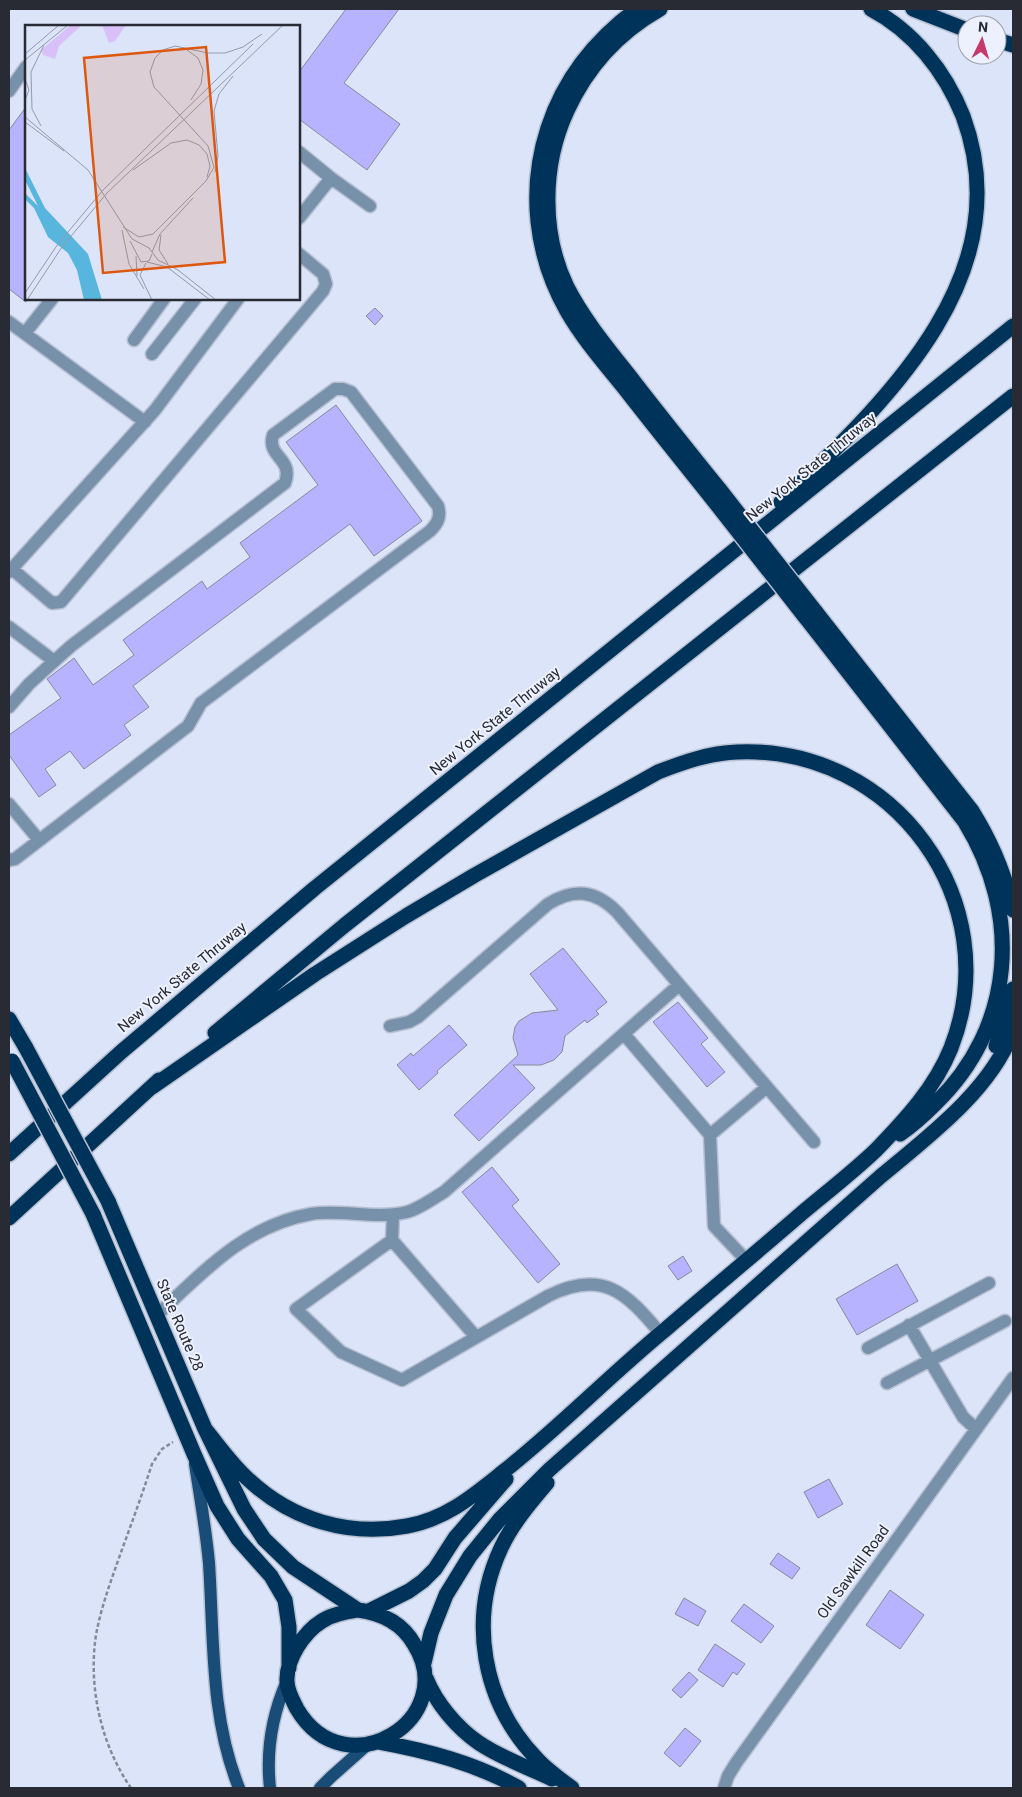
<svg xmlns="http://www.w3.org/2000/svg" width="1022" height="1797" viewBox="0 0 1022 1797" font-family="Roboto,sans-serif">
<rect width="100%" height="100%" fill="#dbe4f8"/>
<path fill="#b7b3fe" stroke="#89889c" d="M346,9h53l-55,74 56,41 -33,46 -68,-51v-47z
M26,107v195l-17,-13v-159z
M375,308l8,8 -8,9 -9,-9z
M336,405l86,116 -48,35 -24,-32 -217,162 16,21 -25,18 7,10 -47,34 -14,-18 -25,18 11,16 -17,12 -30,-42v-20l52,-37 -14,-19 27,-21 19,27 41,-30 -11,-15 79,-59 5,8 43,-32 -10,-14 78,-58 -32,-43z
M563,948l44,54 -11,9 3,3 -12,9 -2,-3 -20,16 -3,16 -8,8 -13,5h-28l22,23 -56,53 -25,-26 64,-60 -5,-17 2,-11 4,-6 13,-8 26,-3 -28,-36z
M678,1002l30,36 -7,6 24,28 -18,15 -54,-65z
M449,1025l18,20 -30,26 1,2 -19,17 -22,-25 14,-12 2,3z
M492,1167l27,33 -7,6 48,58 -22,19 -76,-91z
M683,1256l9,15 -14,9 -10,-14z
M897,1264l21,37 -61,34 -21,-36z
M829,1479l14,25 -25,14 -14,-26z
M778,1553l22,15 -8,11 -22,-15z
M890,1590l34,25 -24,34 -34,-24z
M684,1598l22,13 -8,15 -23,-12z
M744,1604l30,22 -13,17 -30,-22z
M715,1644l30,20 -8,11 -4,-3 -10,15 -25,-17z
M689,1672l9,8 -17,18 -9,-8z
M685,1728l16,13 -21,26 -16,-14z"/>
<g fill="none" stroke-linecap="round" stroke-linejoin="round">
<g stroke="#b7bfd1" stroke-width="15">
<path id="minor" d="M9,91l17,-24
M299,152l32,26
M299,218l32,-40 39,28
M9,322l136,100
M25,333l27,-34
M134,340l30,-41
M152,354l43,-55
M12,569l40,34 9,-1 262,-311 3,-7 -3,-10 -24,-20
M9,572l146,-162 83,-111
M9,627l45,34
M9,707l20,-23 42,-38 214,-163c9,-25 -19,-26 -12,-48l62,-46h8l8,3 87,114c3,11 0,17 -8,25l-229,172 -13,23 -173,133 -6,1
M9,804l30,36
M390,1026l19,-4 9,-5 130,-113c26,-16 47,-14 69,8l197,230
M624,1034l86,101 4,91 32,34
M710,1135l57,-48
M392,1240l1,-25
M157,1315c46,-43 89,-90 154,-101 32,-5 64,6 96,-2 12,-3 25,-13 37,-20l235,-207
M909,1325l54,92 13,12
M476,1337l-84,-97 -96,69 45,43 61,28 146,-84c54,-27 78,-4 112,37
M868,1348l121,-65
M887,1383l118,-62
M724,1788l4,-12 8,-13 277,-385"/>
</g>
<g stroke="#b7bfd1" stroke-width="15">
<path id="major" d="M195,1464c5,33 11,66 14,99 5,76 1,153 30,225
M270,1788c-4,-37 2,-73 17,-107
M320,1788l11,-11 36,-32"/>
</g>
<g stroke="#b7bfd1" stroke-width="18">
<path id="highway" d="M637,9c-41,30 -73,70 -89,119 -20,61 -13,127 19,183 16,28 39,54 59,79 28,36 57,72 85,107
M660,9c-42,24 -73,58 -93,102 -25,54 -26,122 0,176 18,35 44,65 68,96 28,36 56,71 85,107
M913,9l54,21
M997,40l16,5
M781,502c104,-100 241,-226 182,-386 -18,-45 -50,-85 -92,-107
M815,611l157,200c20,32 33,63 41,99
M806,618l159,204c57,93 50,205 -30,282 -11,11 -22,21 -35,30
M9,1019l17,29
M215,1033l130,-108 668,-529
M996,1046l13,-38 4,-19
M152,1087l163,-113 91,-58 69,-41 183,-103c26,-10 51,-19 79,-20 157,-7 271,150 214,296 -16,40 -46,72 -75,102 -23,22 -49,42 -74,63 -45,39 -91,77 -136,116 -56,46 -106,98 -163,143 -30,24 -57,47 -96,54 -58,11 -115,-6 -158,-46 -17,-15 -30,-34 -44,-51
M9,1154l112,-102 194,-164 698,-562
M108,1201l97,228 39,80 20,30 29,28 65,43
M93,1214l101,240 23,52 21,33 33,37 14,24 4,27v41
M9,1218l150,-138
M547,1483c-17,20 -35,41 -46,65 -33,71 -19,154 36,211 10,11 23,20 35,29
M358,1610c23,3 44,13 56,34 47,74 -68,147 -117,65 -4,-8 -10,-18 -10,-28 -1,-22 17,-49 35,-60 11,-7 24,-9 36,-11z
M369,1611l40,-20 14,-10 12,-12 20,-31 51,-59
M424,1663l7,-30 15,-38 24,-39 30,-37 49,-49 332,-294c47,-39 111,-87 132,-146
M426,1678c10,25 31,50 53,65 22,15 49,24 73,36
M379,1742c49,9 96,21 140,46"/>
</g>
<path stroke="#838a98" stroke-width="2.5" stroke-dasharray="4 2.5" stroke-linecap="butt" d="M131,1788c-30,-43 -43,-101 -35,-153 5,-28 15,-54 24,-80 11,-30 22,-60 32,-91l10,-15 11,-7"/>
<use href="#minor" stroke="#7791aa" stroke-width="12"/>
<use href="#major" stroke="#194c77" stroke-width="12"/>
<use href="#highway" stroke="#00335a" stroke-width="15"/>
<g stroke="#b7bfd1" stroke-width="18" stroke-linecap="butt">
<path id="highway-bridge" d="M720,490l95,121
M711,497l95,121
M26,1048l82,153
M12,1061l81,153"/>
</g>
<use href="#highway-bridge" stroke="#00335a" stroke-width="15"/>
</g>
<g text-anchor="middle" dominant-baseline="central" stroke-width="4" stroke-linejoin="round" paint-order="stroke">
<g font-size="15" fill="#282b33" stroke="#ecf1fd">
<text transform="translate(811 467) rotate(-39)">New York State Thruway</text>
<text transform="translate(495 721) rotate(-39)">New York State Thruway</text>
<text transform="translate(182 977) rotate(-40)">New York State Thruway</text>
<text transform="translate(180 1325) rotate(67)">State Route 28</text>
<text transform="translate(853 1572) rotate(-54)">Old Sawkill Road</text>
</g>
</g>
<g transform="translate(25 25)">
<rect width="275" height="275" fill="#dbe4f8"/>
<path d="M46,0h11l-23,21 -4,13 -12,-4 -2,-5zM77,0h24l-11,16 -6,2z" fill="#dac0f9"/>
<path d="M0,143l20,40 43,46 14,46h-18l-7,-30 -9,-17 -20,-16 -14,-29 -9,-9v-6l13,13 -13,-26z" fill="#58b6de"/>
<path fill="none" stroke="#939aa9" stroke-width="1" d="M162,25l11,8 5,12 -2,14 -10,16M0,29l34,-29M0,35l43,-35M0,54l4,11 -4,10M0,92l63,53 44,69 17,9 9,12 20,10 38,30M0,97l39,29M16,101l-9,-17 -1,-37 13,-27M108,145l38,-27 16,-3 12,5 8,9 3,12 -3,11M190,147l3,-16 -4,-45 5,-17 14,-18M98,202l16,10 14,-3 53,-53 8,-14 -6,-21 -54,-59 -4,-15 5,-14 8,-8 12,-4 33,7h17l18,-6 19,-13M97,205l7,34 15,25M136,210l-2,15 9,14M105,216l11,21 8,-1 3,-7M127,227l8,-18 33,-36M111,231l1,20M122,237l20,5 43,33M121,238l-6,12 12,25M0,268l33,-49 45,-54 150,-146M2,275l35,-53 45,-54 176,-168"/>
<path fill="#de570e" fill-opacity="0.15" stroke="#de570e" stroke-width="2.5" d="M181,22l19,215 -122,11 -19,-215z"/>
<rect width="275" height="275" fill="none" stroke="#282b33" stroke-width="2.5"/>
</g>
<rect width="1022" height="1797" fill="none" stroke="#282b33" stroke-width="20"/>
<g transform="translate(982 40) rotate(5)"><circle r="24" fill="#ecf1fd" stroke="#9ea2ac"/>
<path d="M0-4L9 19L0 12L-9 19Z" fill="#c6396b"/>
<text y="-8" font-size="14" font-weight="bold" text-anchor="middle" fill="#282b33">N</text>
</g>
</svg>
